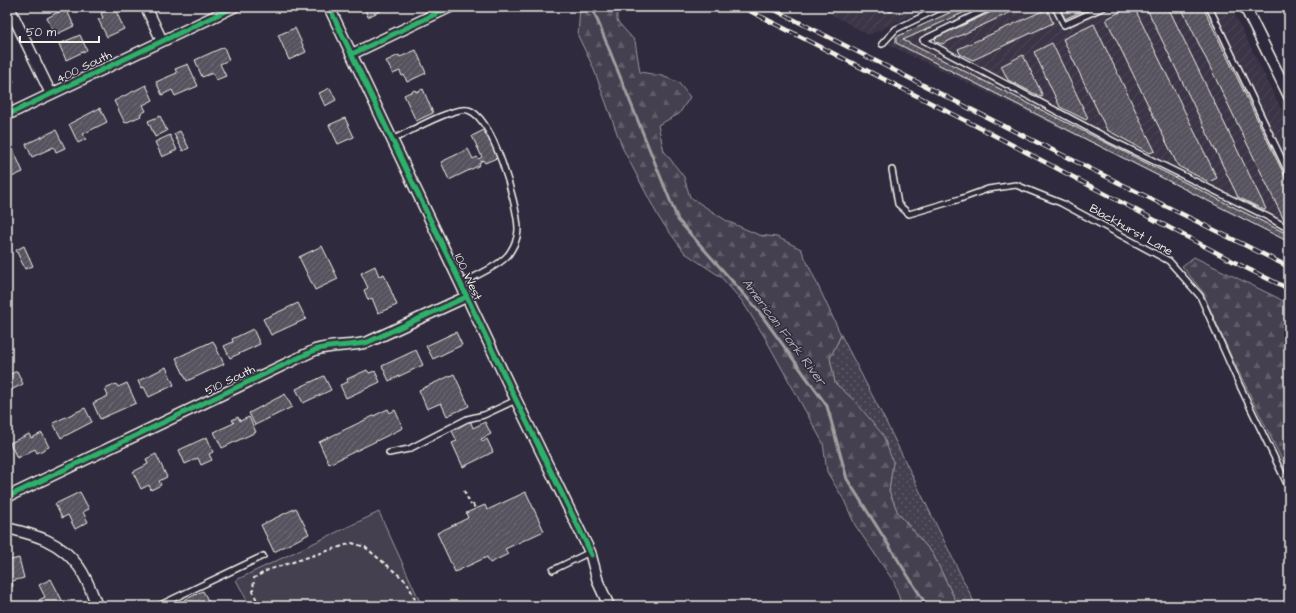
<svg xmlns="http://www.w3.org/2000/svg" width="1296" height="613" viewBox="0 0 1296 613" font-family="'Architects Daughter',sans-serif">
<defs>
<pattern id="industrial-furrows" width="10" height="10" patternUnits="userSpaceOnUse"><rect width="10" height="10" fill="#3b3647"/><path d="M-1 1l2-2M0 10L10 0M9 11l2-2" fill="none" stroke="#4e4a59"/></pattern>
<pattern id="grass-dots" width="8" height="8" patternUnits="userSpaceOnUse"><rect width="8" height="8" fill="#454050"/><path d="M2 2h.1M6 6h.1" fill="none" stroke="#605c69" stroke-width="1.8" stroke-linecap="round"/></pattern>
<pattern id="forest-firs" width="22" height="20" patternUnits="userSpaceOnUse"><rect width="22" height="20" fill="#454050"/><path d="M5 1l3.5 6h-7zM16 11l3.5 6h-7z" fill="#605c69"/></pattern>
<pattern id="building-hatch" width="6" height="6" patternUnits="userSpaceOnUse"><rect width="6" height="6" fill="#56525f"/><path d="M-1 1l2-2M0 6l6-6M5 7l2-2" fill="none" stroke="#6f6b76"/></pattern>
</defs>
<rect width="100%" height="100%" fill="#2f2a3d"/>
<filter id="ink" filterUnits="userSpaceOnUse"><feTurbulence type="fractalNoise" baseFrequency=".025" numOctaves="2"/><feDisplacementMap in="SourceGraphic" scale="8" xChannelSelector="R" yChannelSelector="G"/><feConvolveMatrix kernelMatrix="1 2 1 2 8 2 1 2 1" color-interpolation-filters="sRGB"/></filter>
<g filter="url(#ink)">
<path fill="url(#industrial-furrows)" d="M818,7h111l-60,28z
M966,7h265l58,118v114l-402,-195z"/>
<path fill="url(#grass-dots)" stroke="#9c989c" d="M841,335l45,87 90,184h-18l-25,-52 -35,-41 -9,-22 4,-29 -38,-61 -20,-18 -5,-25z"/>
<path fill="url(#forest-firs)" stroke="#9c989c" d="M580,7h37v14l18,20 5,31 19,3 19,7 12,15 -11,17 -21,11 6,26 20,26 6,20 37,24 32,14 18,2 24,12 40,86 -11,23 5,25 20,18 28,34 10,27 -4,29 9,22 35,41 25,52h-56l-8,-24 -39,-57 -11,-25 -17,-28 -4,-29 -59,-107 -22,-35 -21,-24 -36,-24 -26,-35 -37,-71 -29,-80 -15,-31z
M1194,257l84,41 11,7v165l-4,-4 -54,-110 -29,-65 -20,-25z"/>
<path fill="#454050" stroke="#9c989c" d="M379,512l43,94h-172l-14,-26z"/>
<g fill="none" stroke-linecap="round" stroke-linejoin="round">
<path stroke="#a19ea0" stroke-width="3" d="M592,7l86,213 79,89 70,97 20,73 80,127"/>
</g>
<path fill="url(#building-hatch)" stroke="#f4f1e8" d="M42,7h11l-8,4z
M359,7h29l-20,10 -4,-9 -4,2z
M888,7h11l-9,5z
M962,7h14l-73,33 386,195v7l-393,-199v-6z
M1002,7h20l-80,37 -6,-2 -1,-4z
M1059,7h6l2,5 11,-5h13l-26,12z
M1130,7h4l83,171 -8,4 -31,-16 -72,-147z
M1146,7h22l98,202 -2,1 -26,-13z
M1181,7h22l86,178v37l-5,-2z
M66,8l8,18 -19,9 -8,-17z
M112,8l2,4 2,-1 8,18 -17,8 -9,-18 5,-1 -2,-5z
M1047,9l6,14 -80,37 -13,-6 -2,-5z
M1094,24l61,127 -5,2 -43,-23 -44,-91z
M295,28l11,24 -17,8 -11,-25z
M80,35l7,15 -21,10 -7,-16z
M1052,43l36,75 -2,2 -26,-13 -26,-55z
M224,47l5,13 -9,4 6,12 -10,4 -3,-7 -11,4 -7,-17z
M416,50l10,23 -19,9 -3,-7 -2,1 -2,-5 -7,3 -7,-13 13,-6 1,2z
M1023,55l20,41 -2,1 -33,-17 -7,-14z
M188,64l10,22 -23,10 -3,-6 -10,5 -6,-13 21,-9 -2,-4z
M7,68l7,14 -7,3z
M146,85l7,15 -10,5 3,6 -6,3 1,2 -16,7 -11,-22z
M330,88l6,12 -11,6 -6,-13z
M423,89l10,24 -17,8 -12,-26 11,-5 1,2z
M100,108l7,14 -24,12 3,5 -8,4 -9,-19z
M160,116l7,15 -12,6 -7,-16z
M345,118l9,19 -16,7 -9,-19z
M486,129l13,28 -14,6 -2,-3 -4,3 1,2 -31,15 -8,-18 27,-13 5,10 4,-2 2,2 3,-2 -10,-21z
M56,130l9,18 -9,4 -2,-5 -22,10 -6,-13z
M180,131l9,17 -6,3 -9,-17z
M170,135l7,15 -15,7 -7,-15z
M13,149l10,23 -16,7v-27z
M24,246l9,20 -8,3 -9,-19z
M322,246l16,33 -23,11 -16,-33z
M375,266l4,10 5,-2 13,31 -19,8 -6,-15 -4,2 -4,-10 4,-2 -7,-15z
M298,303l8,16 -35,16 -8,-16z
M253,329l7,15 -30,14 -6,-12 9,-4 -1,-3z
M456,332l6,13 -29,14 -7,-13z
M213,341l11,23 -37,17 -11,-23z
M416,350l7,15 -34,16 -7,-15z
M166,367l8,18 -25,12 -5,-10 -3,1 -3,-7z
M367,370l2,3 6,-2 5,11 -34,16 -6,-13 8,-3 -1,-3z
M17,371l6,13 -16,8v-16z
M454,374l15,32 -22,10 -6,-13 -14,6 -8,-19z
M324,376l7,14 -28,13 -7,-14z
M127,383l9,20 -36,16 -7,-16 15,-7 -3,-7 11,-5 2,3z
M285,394l7,13 -37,18 -6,-12z
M85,408l7,14 -31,16 -8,-15z
M388,409l2,4 5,-3 8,18 -74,36 -10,-22z
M238,417l2,4 9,-4 7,15 -34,16 -8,-16 20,-9 -2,-3z
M470,420l3,8 12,-6 6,12 -10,5 2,3 4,-3 6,13 -30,15 -11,-24 5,-2 -6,-12z
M42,433l7,14 -12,6 -2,-4 -18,9 -7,-15 19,-9 2,4z
M207,437l6,15 -4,2 3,6 -11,5 -3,-7 -13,6 -6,-14z
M156,454l11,23 -8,4 2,4 -10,5 -2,-5 -8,4 -8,-17 15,-8 -2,-5z
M80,492l9,17 -6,3 5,10 -13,7 -7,-14 -6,3 -7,-14z
M526,492l18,39 -39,18 3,5 -18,9 -3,-6 -32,15 -18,-39 31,-15 -2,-5 19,-8 2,5z
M296,508l13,26 -35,18 -13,-27z
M19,558l5,20 -12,3 1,5 -6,2v-27z
M51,579l14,27h-23l-3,-6 6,-3 -6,-12z
M203,591l8,15h-24l-3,-6z"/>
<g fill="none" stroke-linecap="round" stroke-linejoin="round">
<g stroke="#f4f1e8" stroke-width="8">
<path id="lane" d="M991,7l-68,33 188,100 157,77 21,12
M1055,7l9,18 40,-18
M1209,7l80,167
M882,44l14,-15 46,-22
M392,140c15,-7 62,-34 76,-30 25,6 49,94 50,118 0,5 -2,13 -4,17 -2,4 -5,10 -9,13 -10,10 -32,19 -45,26
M892,170l6,34 11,10 51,-15 28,-10 28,-4 45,18 108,58 31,35 39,88 50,104
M389,453l20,-4 58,-30 17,-4 32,-15
M553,570l37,-18
M158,606l105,-50"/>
</g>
<g stroke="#f4f1e8" stroke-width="13">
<path id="street" d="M9,7l42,87
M146,7l16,34
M329,7l187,393 74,152 8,30 11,24
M1245,7l44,89
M352,54l98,-47
M7,115l227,-108
M7,497l308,-147c19,-6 35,-3 53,-8l98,-45
M7,528c29,7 53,13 72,39 8,11 13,26 18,39"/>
</g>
<path stroke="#f4f1e8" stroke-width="2" stroke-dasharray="4 3" stroke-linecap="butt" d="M464,491l7,14
M473,504l2,5
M259,606l-6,-15 1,-13 14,-8 84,-27 13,4 42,35 11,24"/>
<use href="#lane" stroke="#2f2a3d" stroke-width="5"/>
<use href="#street" stroke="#2f2a3d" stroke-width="10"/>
<g stroke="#f4f1e8" stroke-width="4.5">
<path id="rail" d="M742,7l242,123 258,136 47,23
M769,7l245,124 275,136"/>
</g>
<use href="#rail" stroke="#2f2a3d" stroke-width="3" stroke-dasharray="9" stroke-linecap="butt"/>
<g stroke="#2f2a3d" stroke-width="8">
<path id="cycleway" d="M329,7l187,393 76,155
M352,54l98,-47
M7,115l227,-108
M7,497l308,-147c19,-6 35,-3 53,-8l98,-45"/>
</g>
<use href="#cycleway" stroke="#2db169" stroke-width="5"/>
</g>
</g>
<g text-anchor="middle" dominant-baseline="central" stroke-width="3" stroke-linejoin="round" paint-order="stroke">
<g font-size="12" fill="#f4f1e8" stroke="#2f2a3d">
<text transform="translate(84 67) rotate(-26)">400 South</text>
<text transform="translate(1131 230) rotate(29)">Blackhurst Lane</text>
<text transform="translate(468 277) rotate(65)">100 West</text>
<text transform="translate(230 380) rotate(-26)">510 South</text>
</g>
<g font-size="13" font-style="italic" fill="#b6b2b2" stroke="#2f2a3d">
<text transform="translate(784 332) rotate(53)">American Fork River</text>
</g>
</g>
<rect width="1296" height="613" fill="none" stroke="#2f2a3d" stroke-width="24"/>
<rect x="12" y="12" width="1272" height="589" fill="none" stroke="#f4f1e8" stroke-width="1.5" filter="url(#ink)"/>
<path d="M20 36v6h79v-6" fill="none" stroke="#f4f1e8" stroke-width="2"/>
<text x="26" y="36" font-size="12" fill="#f4f1e8" stroke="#2f2a3d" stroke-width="3" paint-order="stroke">50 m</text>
</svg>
